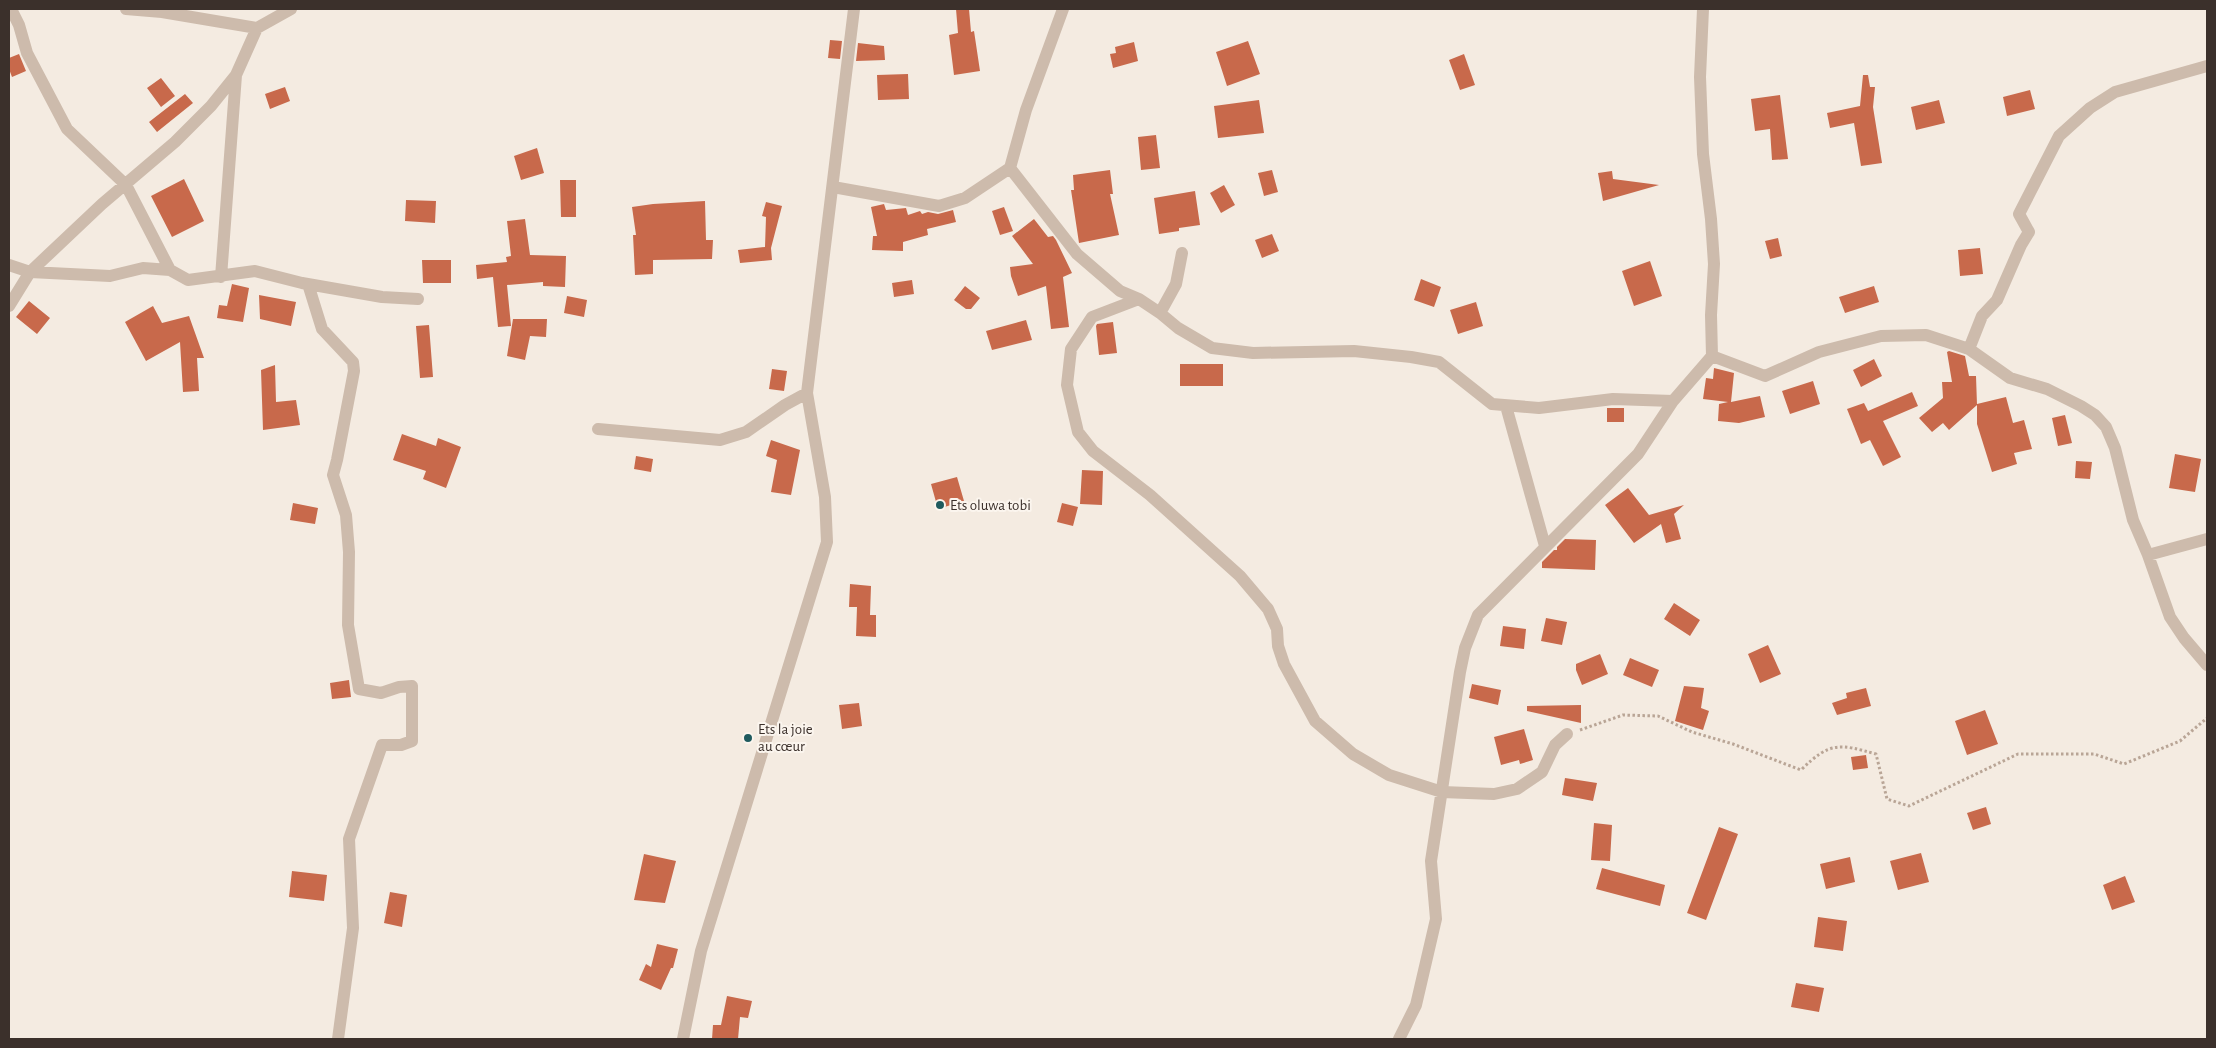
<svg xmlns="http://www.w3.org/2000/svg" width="2216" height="1048" viewBox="0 0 2216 1048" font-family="'Alegreya Sans',sans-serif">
<rect width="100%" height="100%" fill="#f4ebe1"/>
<path fill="#c8694b" d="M956,9h13l2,23 3,-1 6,40 -26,4 -5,-40 9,-2z
M830,40l12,1 -2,18 -12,-1z
M1248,41l12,33 -33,12 -11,-34z
M1134,42l4,19 -25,7 -3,-14 6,-1 -1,-6z
M858,43l26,3 1,14 -29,1z
M19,54l7,17 -14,6 -3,-8v-11z
M1464,54l11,31 -15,5 -11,-30z
M908,74l1,25 -31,1 -1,-25z
M1863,75h5l2,12h5l-2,20 9,56 -21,3 -7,-43 -24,5 -3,-15 33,-7z
M161,78l14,18 -14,11 -14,-19z
M285,87l5,14 -20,8 -5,-15z
M2030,90l5,19 -28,7 -4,-19z
M185,94l8,9 -36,29 -8,-10z
M1780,95l8,64 -16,1 -2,-31 -15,2 -4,-32z
M1259,100l5,33 -46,5 -4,-32z
M1939,100l6,23 -29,7 -5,-23z
M1156,135l4,33 -19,2 -3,-33z
M537,148l7,25 -23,7 -7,-24z
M1110,170l3,24h-3l9,41 -40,8 -8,-53h3l-1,-15z
M1272,170l6,22 -14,4 -6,-23z
M1612,171l1,8 46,6 -56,16 -5,-28z
M184,179l20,42 -32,16 -21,-41z
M560,180h16v37h-15z
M1224,185l11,20 -14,8 -11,-20z
M1195,191l5,34 -21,3v3l-20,3 -5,-36z
M406,200l30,1 -1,22 -30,-2z
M705,201l1,39h7l-1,19 -59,1v14l-18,1 -2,-40h3l-4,-28 21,-3z
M766,202l16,4 -11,42 1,12 -32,3 -2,-13 27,-3 1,-30 -4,-1z
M884,204l2,6 20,-2 2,7 12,-4 2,3 6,-2 10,2 15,-4 3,12 -29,7 1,6 -25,7v9l-31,-1 1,-14h4l-6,-29z
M1004,207l9,24 -13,4 -8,-24z
M525,219l5,36 36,1 -1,31 -22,-1v-4l-36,3 4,41 -13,1 -5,-50 -16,2 -1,-14 31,-3 -1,-5 5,-1 -4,-35z
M1034,219l14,18 5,-1 3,4 16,33 -9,4 6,50 -18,2 -5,-43 -28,10 -7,-20 -1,-9 23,-3 -21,-28z
M1272,234l7,17 -17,7 -7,-18z
M1778,238l4,18 -12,3 -5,-18z
M1980,248l3,26 -23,2 -2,-26z
M422,260h29v23h-28z
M1650,261l12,35 -28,10 -12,-35z
M1421,279l20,8 -7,20 -20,-7z
M912,280l2,14 -20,3 -2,-14z
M232,284l17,4 -6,34 -26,-4 2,-13 8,1z
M965,286l15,12 -9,11h-5l-12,-9z
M1874,286l5,16 -34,11 -6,-16z
M259,295l37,7 -5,24 -31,-7z
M567,296l20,4 -3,17 -20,-4z
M29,301l21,17 -13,16 -21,-17z
M1476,302l7,24 -25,8 -8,-24z
M153,306l9,17 27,-7 15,42h-7l2,33 -16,1 -3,-50 -34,19 -21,-39z
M513,319h34l-1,18 -16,-1 -5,24 -18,-4z
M1026,320l6,20 -40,10 -6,-19z
M1113,322l4,31 -18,2 -3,-29 1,-2z
M429,325l4,52 -13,1 -4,-52z
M1949,351l16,5 4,20h7l1,29 -28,25 -6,-7 -11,9 -13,-14 24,-20 -1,-16h10l-5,-30z
M1874,359l8,17 -21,11 -8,-17z
M1180,364h43v22h-43z
M275,365l1,37 20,-2 4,25 -37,5 -2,-60z
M1714,368l20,5 -3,29 29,-6 5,21 -26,6 -21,-2 1,-17 9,-2 -25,-3 3,-21 7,1z
M772,369l15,2 -3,20 -15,-2z
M1813,381l7,23 -30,10 -8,-23z
M1912,392l6,14 -35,15 18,36 -18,9 -13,-26 -9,4 -14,-35 17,-6 4,8z
M2006,397l7,26 11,-3 8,29 -18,4 3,11 -25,8 -15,-48v-20z
M1607,408h17v14h-17z
M2065,415l7,28 -14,3 -6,-28z
M402,434l34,12 2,-8 23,9 -15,41 -23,-9 3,-8 -33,-11z
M771,440l29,10 -9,45 -20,-3 6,-32 -11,-4z
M2175,454l26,5 -6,33 -26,-4z
M636,456l17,3 -2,13 -17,-3z
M2076,461l16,1 -2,17 -15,-1z
M1082,470l21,1 -1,34 -22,-1z
M957,477l7,24 -26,8 -7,-25z
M1628,488l21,27 35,-10 -10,9 7,25 -15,4 -5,-19 -27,19 -29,-38z
M293,503l25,5 -3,16 -25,-4z
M1062,503l16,4 -5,19 -16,-4z
M1565,539l31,1 -1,30 -53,-2v-6l12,-12h3v-3z
M850,584l21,2 -1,29h6v22l-20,-1 1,-29h-8z
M1674,603l26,17 -10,16 -26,-17z
M1546,618l21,4 -5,23 -21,-4z
M1503,626l23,3 -2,20 -24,-3z
M1768,645l13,29 -21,9 -12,-29z
M1600,654l8,20 -26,11 -6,-15v-6z
M1630,658l29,12 -7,17 -29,-12z
M349,680l2,17 -19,2 -2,-16z
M1472,684l29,6 -3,15 -29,-7z
M1684,686l20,2 -3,20 8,3 -6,19 -28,-9z
M1866,688l5,18 -34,9 -5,-12 15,-5 -1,-5z
M859,703l3,23 -20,3 -3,-24z
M1581,705v18l-54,-12v-5z
M1985,710l13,34 -31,11 -12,-34z
M1524,729l9,31 -13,4 -1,-4 -18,5 -7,-28z
M1866,755l2,13 -15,2 -2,-13z
M1565,778l32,5 -4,18 -31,-6z
M1986,807l5,17 -18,6 -6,-17z
M1594,823l18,2 -2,36 -19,-1z
M1719,827l19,7 -32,86 -19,-7z
M1921,853l8,29 -31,8 -8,-29z
M644,854l32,7 -11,42 -31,-3z
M1850,857l5,25 -29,7 -6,-25z
M1602,868l63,17 -5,21 -64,-17z
M292,871l35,4 -3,26 -35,-4z
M2125,876l10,26 -23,8 -9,-25z
M390,892l17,3 -5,32 -18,-4z
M1818,917l29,4 -4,30 -29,-4z
M657,944l21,5 -5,19h-2l-10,22 -22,-10 7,-16 5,3z
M1796,983l28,5 -5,24 -28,-5z
M727,996l25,5 -4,17 -8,-1 -2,22h-26l1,-14h8z"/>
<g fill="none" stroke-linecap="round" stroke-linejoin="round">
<path stroke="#b9a596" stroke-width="3" stroke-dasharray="2.5 2.5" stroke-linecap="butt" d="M1580,730l43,-15 35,1 34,16 41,12 68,26c29,-29 39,-26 75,-16l11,45 22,7 109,-52h76l30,10 56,-23 27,-23"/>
<path stroke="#cdbbac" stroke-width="12" d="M11,9l8,16 8,28 40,76 59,56 44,85
M126,9l36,3 95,16
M1010,168l67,86 43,37 19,8 21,14 18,15 34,20 41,5 101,-2 57,6 28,5 53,42 47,4 74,-9 60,2
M833,187l106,19 26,-8 45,-30 16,-58 37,-101
M9,265l21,7 80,4 33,-8 27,2 18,10 67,-9 47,12 80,14 36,2
M221,277l15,-202
M308,284l14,45 31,33 1,9 -17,89 -4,15 13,40 3,37 -1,73 11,64 22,4 18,-6 13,-1v55l-11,4h-19l-33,94 4,89 -15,111
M1139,299l-47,18 -21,32 -4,36 11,47 15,19 57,44 90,81 28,33 9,20 1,17 6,18 31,57 38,33 36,21 53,17 52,2 23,-5 25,-17 13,-27 12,-11
M9,306l21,-34 72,-68 73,-62 36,-36 25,-31 21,-47 34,-19
M1160,313l16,-29 6,-31
M1969,349l13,-33 15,-16 24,-55 8,-13 -10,-18 40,-78 31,-28 25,-16 92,-26
M1712,356l53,20 54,-24 62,-16 45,-1 43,14 41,29 37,11 34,17 14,9 11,12 9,21 18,72 15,35 22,62 14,21 23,27
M1506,406l39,140
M598,429l122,11 26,-8 39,-27 22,-12
M2148,555l59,-16
M683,1039l18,-88 126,-409 -2,-45 -18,-104 47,-384
M1399,1039l17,-34 20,-86 -5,-58 29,-189 5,-24 13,-33 160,-161 35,-53 39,-45 -1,-41 3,-51 -3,-45 -8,-65 -3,-77 3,-68"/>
</g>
<g fill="#1f5a5e" stroke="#fbf5ee" stroke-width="2">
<circle cx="940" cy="505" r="5"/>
<circle cx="748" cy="738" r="5"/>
</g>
<g text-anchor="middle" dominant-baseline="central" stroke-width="4" stroke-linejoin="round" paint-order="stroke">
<g font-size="15" fill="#3b302b" stroke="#fbf5ee" text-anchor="start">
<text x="950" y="505">Ets oluwa tobi</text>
<text x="758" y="729">Ets la joie<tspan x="758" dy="17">au cœur</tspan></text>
</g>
</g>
<rect width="2216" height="1048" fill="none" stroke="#3b302b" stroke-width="20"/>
</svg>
